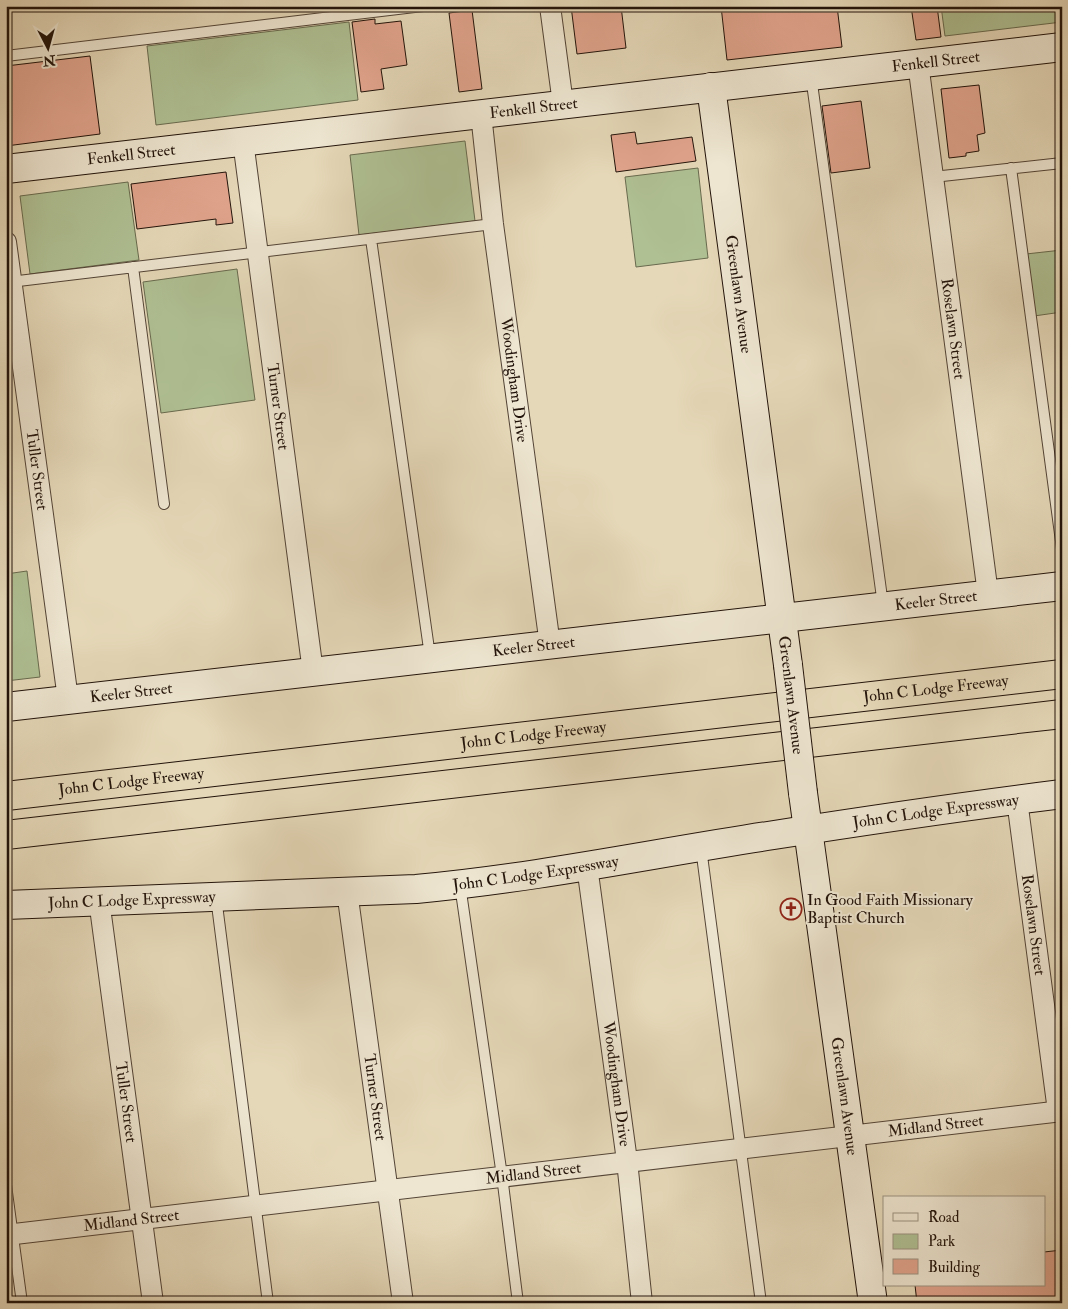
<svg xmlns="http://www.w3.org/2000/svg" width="1068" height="1309" viewBox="0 0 1068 1309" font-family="'IM FELL Double Pica',serif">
<rect width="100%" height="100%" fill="#e5d8b8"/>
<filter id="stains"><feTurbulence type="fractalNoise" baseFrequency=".004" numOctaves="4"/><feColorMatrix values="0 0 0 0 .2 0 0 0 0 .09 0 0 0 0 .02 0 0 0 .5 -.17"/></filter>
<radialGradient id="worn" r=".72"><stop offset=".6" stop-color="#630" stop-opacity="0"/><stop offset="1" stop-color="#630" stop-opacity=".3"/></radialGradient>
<path fill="#afc093" stroke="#686a4e" d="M941,6h121v16l-117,14z
M349,22l9,78 -202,25 -9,-79z
M465,141l10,80 -116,14 -9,-80z
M698,168l10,90 -72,9 -11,-90z
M128,182l11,78 -109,14 -10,-78z
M1062,250v62l-28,4 -8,-62z
M237,269l18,131 -94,13 -18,-131z
M27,571l13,106 -34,4v-107z"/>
<path fill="#e1a48d" stroke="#22130a" d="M571,6h50l5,42 -49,6z
M721,6h116l5,41 -115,13z
M911,6h26l4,31 -25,3z
M472,10l10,79 -23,3 -10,-79z
M375,19v5l26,-3 6,44 -26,4 3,20 -23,3 -9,-70z
M90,56l10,78 -94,12v-80z
M979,85l6,48 -8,2 2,16 -13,2v3l-17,2 -8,-69z
M861,101l9,67 -39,5 -9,-67z
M635,132l2,12 55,-7 4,24 -80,11 -5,-37z
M226,172l7,51 -17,2v-6l-79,10 -6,-45z
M1062,1250v53h-145l-2,-18h129v-33z"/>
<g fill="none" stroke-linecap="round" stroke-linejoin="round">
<g stroke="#534436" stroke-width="12">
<path id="lane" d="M6,56l417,-50
M811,76l72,529
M1011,168l51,381
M933,177l129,-14
M371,239l59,417
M133,267l31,237
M10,282l483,-58
M701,848l60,455
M460,885l42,291 16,127
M216,897l52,406
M6,1185l16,118"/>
</g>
<g stroke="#534436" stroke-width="22">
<g id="street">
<path d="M550,6l13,98"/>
<path id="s1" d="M918,63l70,531"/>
<path id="s2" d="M481,114l12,110 57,421"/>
<path id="s3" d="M243,141l70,531"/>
<path id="s4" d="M6,242l62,457"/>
<path id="s5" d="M1017,800l41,311"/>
<path id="s6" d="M587,866l40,295 15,142"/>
<path id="s7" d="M347,891l56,412"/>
<path id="s8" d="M99,900l54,403"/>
<path id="s9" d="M6,1235l1056,-124"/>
</g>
</g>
<g stroke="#22130a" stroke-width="30">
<g id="secondary">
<path id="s10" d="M711,87l77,578"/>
<path id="s11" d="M6,169l1056,-122"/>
<path id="s12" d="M6,707l1056,-121"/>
<path id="s13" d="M803,793l70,510"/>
<path id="s14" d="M6,905l410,-16c121,-11 239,-36 358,-54 96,-15 192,-29 288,-41"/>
</g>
</g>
<g stroke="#22130a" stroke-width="30">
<g id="highway">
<path id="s15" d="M6,796l1056,-122"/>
<path d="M6,835l1056,-121"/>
</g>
</g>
<use href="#lane" stroke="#eee6d1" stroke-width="10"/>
<use href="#street" stroke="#eee6d1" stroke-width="20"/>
<use href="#secondary" stroke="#eee6d1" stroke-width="28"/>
<use href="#highway" stroke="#e5d8b8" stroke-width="28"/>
<g stroke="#22130a" stroke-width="30" stroke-linecap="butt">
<path id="secondary-bridge" d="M788,665l15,128"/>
</g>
<use href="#secondary-bridge" stroke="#eee6d1" stroke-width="28"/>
</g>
<defs>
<g id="church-ring" transform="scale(1.125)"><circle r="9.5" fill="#eee6d1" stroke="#8f2418" stroke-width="1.5"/><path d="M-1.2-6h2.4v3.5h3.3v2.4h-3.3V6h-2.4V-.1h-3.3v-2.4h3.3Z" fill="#8f2418"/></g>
</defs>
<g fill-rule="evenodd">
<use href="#church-ring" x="791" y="909"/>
</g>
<g text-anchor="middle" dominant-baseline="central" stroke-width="4" stroke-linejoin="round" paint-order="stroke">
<g font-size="16" fill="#22130a" stroke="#eee6d1">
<text stroke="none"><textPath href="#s11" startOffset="936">Fenkell Street</textPath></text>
<text stroke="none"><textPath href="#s11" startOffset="531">Fenkell Street</textPath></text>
<text stroke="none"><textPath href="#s11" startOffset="126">Fenkell Street</textPath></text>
<text stroke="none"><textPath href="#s10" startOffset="209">Greenlawn Avenue</textPath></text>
<text stroke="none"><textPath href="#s1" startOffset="268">Roselawn Street</textPath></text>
<text stroke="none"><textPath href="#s2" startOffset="268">Woodingham Drive</textPath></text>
<text stroke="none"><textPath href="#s3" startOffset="268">Turner Street</textPath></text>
<text stroke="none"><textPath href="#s4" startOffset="230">Tuller Street</textPath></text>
<text stroke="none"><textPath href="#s12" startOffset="936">Keeler Street</textPath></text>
<text stroke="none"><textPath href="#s12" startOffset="531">Keeler Street</textPath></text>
<text stroke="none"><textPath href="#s15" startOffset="936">John C Lodge Freeway</textPath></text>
<text stroke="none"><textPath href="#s12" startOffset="126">Keeler Street</textPath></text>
<text transform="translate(791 695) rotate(83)">Greenlawn Avenue</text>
<text stroke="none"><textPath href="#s15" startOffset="531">John C Lodge Freeway</textPath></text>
<text stroke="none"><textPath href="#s15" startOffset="126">John C Lodge Freeway</textPath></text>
<text stroke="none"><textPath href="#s14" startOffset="936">John C Lodge Expressway</textPath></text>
<text stroke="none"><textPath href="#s14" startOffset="531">John C Lodge Expressway</textPath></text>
<text stroke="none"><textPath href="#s14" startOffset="126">John C Lodge Expressway</textPath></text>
<text stroke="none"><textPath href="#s5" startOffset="126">Roselawn Street</textPath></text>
<text stroke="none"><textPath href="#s6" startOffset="220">Woodingham Drive</textPath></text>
<text stroke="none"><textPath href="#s13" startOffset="306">Greenlawn Avenue</textPath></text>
<text stroke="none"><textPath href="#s7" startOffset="208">Turner Street</textPath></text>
<text stroke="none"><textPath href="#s8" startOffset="204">Tuller Street</textPath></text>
<text stroke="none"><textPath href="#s9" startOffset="936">Midland Street</textPath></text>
<text stroke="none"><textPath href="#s9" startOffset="531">Midland Street</textPath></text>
<text stroke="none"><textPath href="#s9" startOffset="126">Midland Street</textPath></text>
</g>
<g font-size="16" fill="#22130a" stroke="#eee6d1" text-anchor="start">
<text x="807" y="900">In Good Faith Missionary<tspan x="807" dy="18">Baptist Church</tspan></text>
</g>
</g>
<rect width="1068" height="1309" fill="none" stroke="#e5d8b8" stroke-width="25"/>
<rect x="8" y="8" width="1053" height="1294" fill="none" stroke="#22130a" stroke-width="2.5"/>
<rect x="12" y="12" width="1043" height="1284" fill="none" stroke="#22130a"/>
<rect x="883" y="1196" width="162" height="90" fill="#eee6d1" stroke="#9c9281"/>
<rect x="893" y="1213" width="25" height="8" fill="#eee6d1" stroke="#9c9281"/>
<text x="928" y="1222" font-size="15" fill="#22130a">Road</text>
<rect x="893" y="1234" width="25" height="15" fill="#afc093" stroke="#9c9281"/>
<text x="928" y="1246" font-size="15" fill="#22130a">Park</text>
<rect x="893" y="1259" width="25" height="15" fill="#e1a48d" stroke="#9c9281"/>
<text x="928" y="1272" font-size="15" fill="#22130a">Building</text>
<g transform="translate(48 48) rotate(174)" stroke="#eee6d1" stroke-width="4" paint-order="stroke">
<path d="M0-4L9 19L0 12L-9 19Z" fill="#22130a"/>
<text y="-8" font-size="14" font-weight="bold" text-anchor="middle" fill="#22130a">N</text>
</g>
<rect width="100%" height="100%" filter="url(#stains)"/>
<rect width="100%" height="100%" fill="url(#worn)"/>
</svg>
